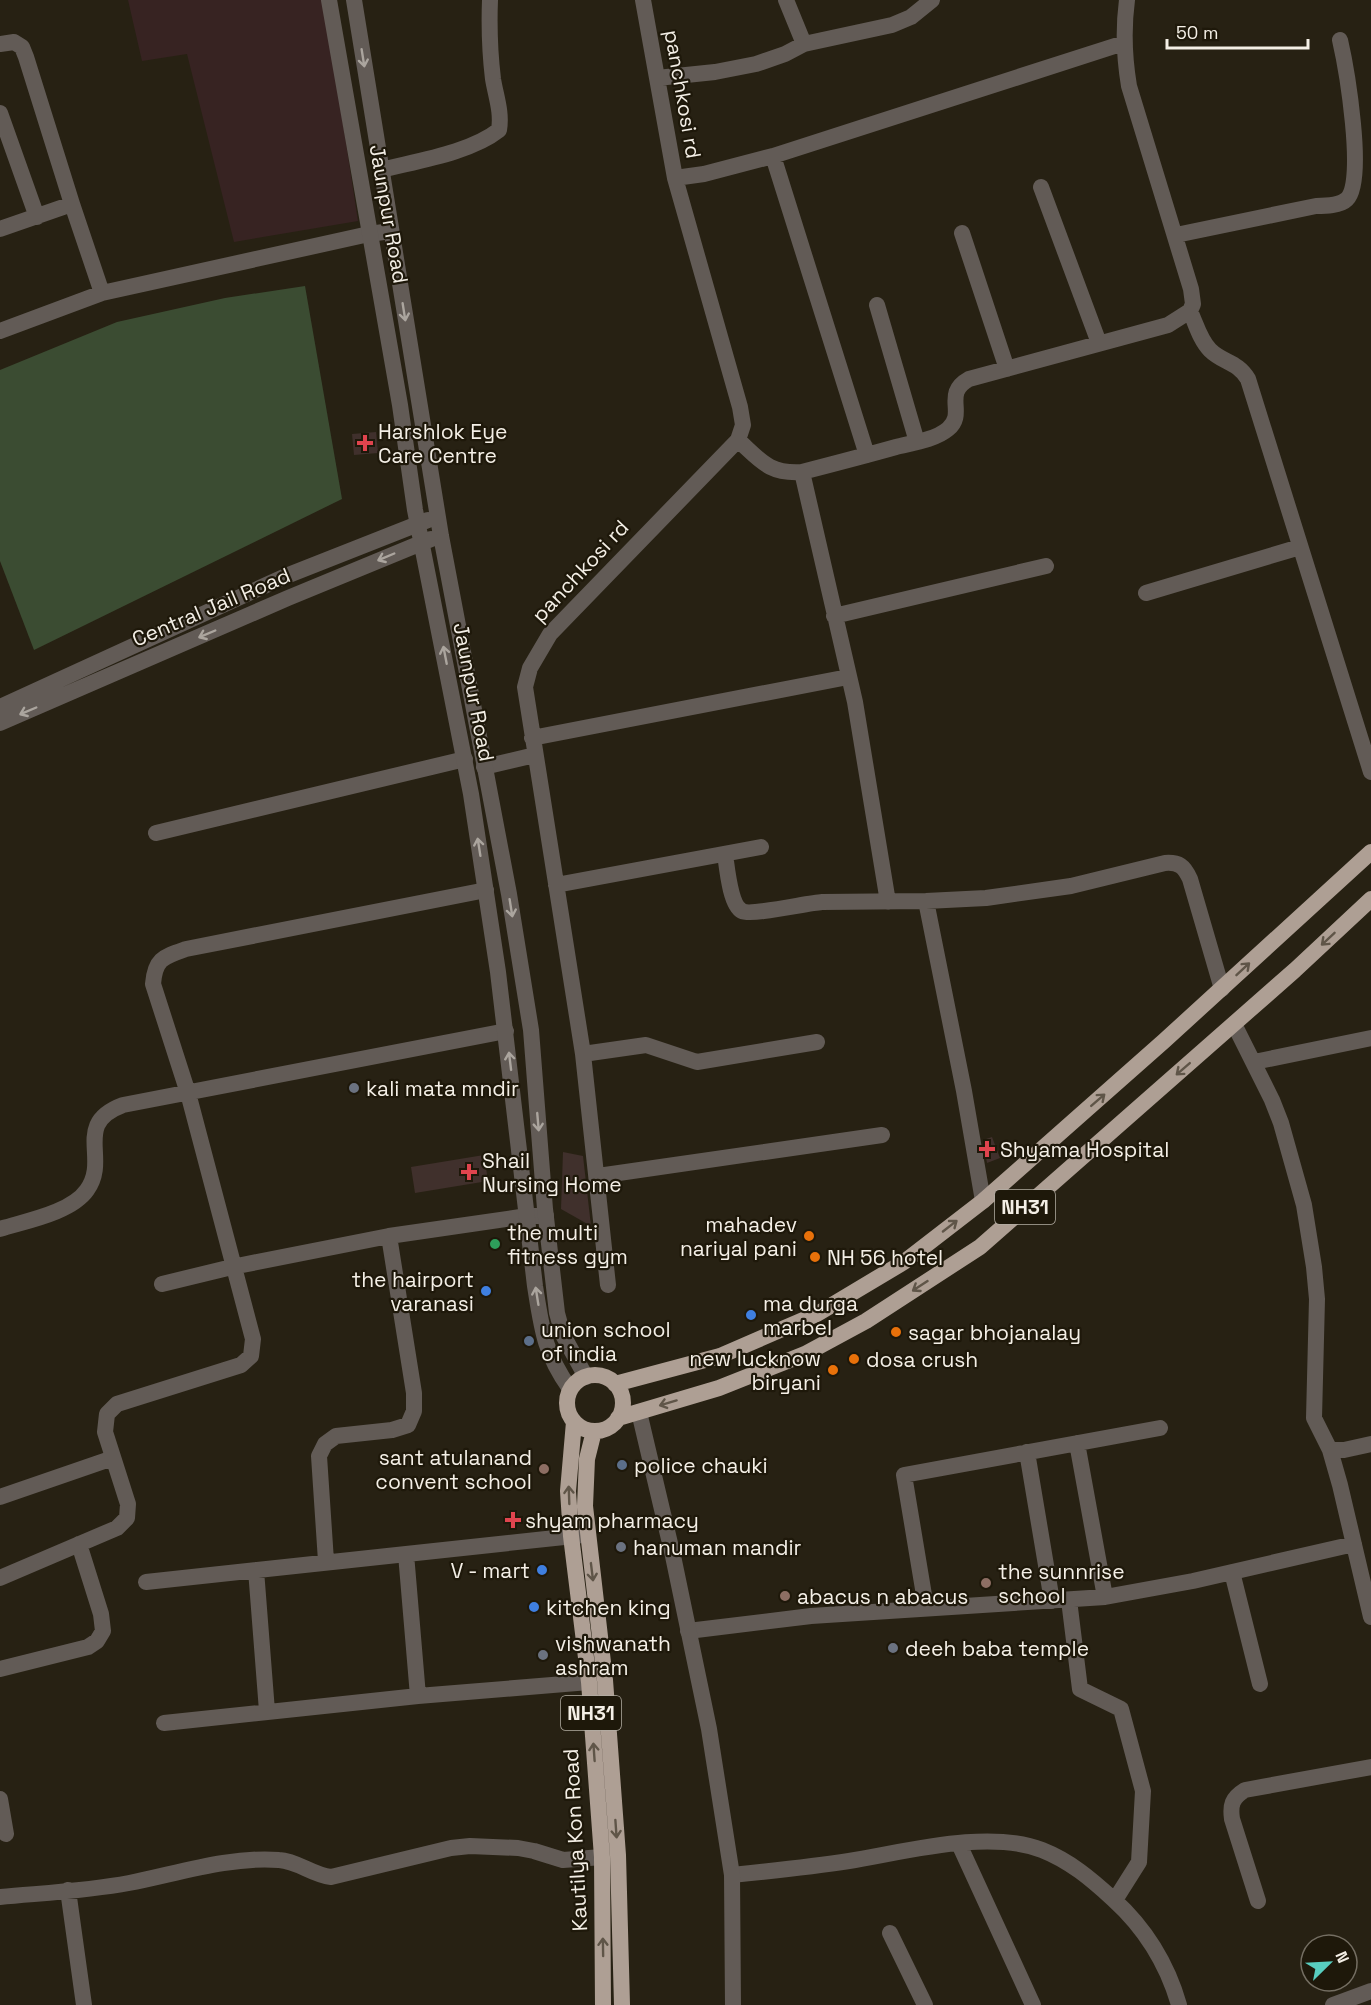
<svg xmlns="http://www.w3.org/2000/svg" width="1371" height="2005" viewBox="0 0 1371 2005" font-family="'Space Grotesk',sans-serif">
<rect width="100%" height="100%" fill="#272113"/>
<path fill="#372322" d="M128,0h196l34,221 -124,21 -47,-188 -45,7z"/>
<path fill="#3b4c32" d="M305,286l37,213 -308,151 -34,-89v-191l117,-48 108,-24z"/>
<path fill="#40302c" d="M376,432l2,21 -24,2 -2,-21z
M992,1137l8,21 -13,5 -4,-23z
M563,1152l20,4 8,70 -30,-17z
M484,1155l4,26 -73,12 -4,-26z"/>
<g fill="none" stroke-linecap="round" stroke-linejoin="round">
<path stroke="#625b56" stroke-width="16" d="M786,0l18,44
M0,44l14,-2 8,5 4,10 46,147 30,89
M657,78l58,-6 41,-8 29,-10 19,-10 88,-19 19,-8 21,-17
M0,113l37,104
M773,156l94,299
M381,170c35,-9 89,-17 118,-40 3,-18 -3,-33 -6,-51 -3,-25 -4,-53 -3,-79
M675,178l29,-4 69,-18 351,-113
M1041,187l58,156
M0,229l72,-25
M962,233l45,136
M1176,235l140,-29c9,0 24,0 31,-7 19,-18 -1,-133 -7,-159
M877,305l40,137
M1190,311c6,13 10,29 20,39 13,13 27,11 38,29l123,393
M0,331l102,-38 267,-59 22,-3
M738,440c23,21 31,34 64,32 31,-8 62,-16 94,-25 16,-4 39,-7 52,-18 19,-16 -6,-35 21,-50l199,-54 22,-14 3,-7 -2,-15 -62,-203c-5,-30 -6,-56 -2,-86
M802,472l53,230 33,200
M1146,593l154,-46
M834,616l212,-50
M532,738l316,-61
M484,767l51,-12
M156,833l309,-74
M725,854c2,13 5,51 17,57 9,5 65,-8 80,-9l104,-1 60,-3 85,-12 94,-23c14,-1 19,3 25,16l32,110
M556,885l205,-38
M926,901l38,190 19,110
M1234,1024l38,76 9,23 23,82 10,62 3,32 -3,119 16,32 10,35 31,132
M583,1054l63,-9 51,17 120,-20
M1254,1062l117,-24
M598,1176l284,-41
M0,1229c25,-8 71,-16 87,-39 23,-32 -15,-66 36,-85l383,-74
M162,1284l70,-17 157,-31 138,-20h19
M608,1285l-25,-231 -58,-367 5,-19 20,-34 188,-194 5,-15 -3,-18 -65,-229 -32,-178
M1077,1443l28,154
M1330,1450h14l27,-6
M1027,1452l25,149
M0,1497l113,-39
M406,1554l12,142
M326,1561l-7,-105 6,-12 11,-8 56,-6 16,-5 6,-14v-18l-25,-157
M256,1570l11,141
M1232,1572l28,112
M0,1578l117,-50 10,-10 1,-14 -23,-72 2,-18 10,-10 124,-39 10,-9 2,-17 -65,-246 -35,-109c2,-25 10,-27 33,-35l300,-59
M146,1582l437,-47
M1069,1600l11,89 41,20 22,82 -4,71 -24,38
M926,1607l-22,-132 256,-47
M688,1631l123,-15 294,-19 88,-16 161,-37
M0,1669l88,-22 9,-6 6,-10 -2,-17 -22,-70
M164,1723l254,-27 171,-14
M0,1799l6,35
M959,1844l74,161
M732,1875c39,-4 78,-8 117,-14 56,-9 139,-32 193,-11 28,11 49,29 71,49 32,29 54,64 66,106
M68,1890l16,115
M0,1897c42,-4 87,-6 129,-14 47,-9 101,-27 150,-23 19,1 33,15 52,17l120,-29 19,-2 48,2 16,3 29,9 39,-3
M1258,1901l-26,-82c-2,-14 0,-21 13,-29l126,-23
M890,1933l35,72
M1333,2005l38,-14"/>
<path stroke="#625b56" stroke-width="16" d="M329,0l71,405 15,105 56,284 27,178 37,314c7,44 9,66 35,103
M354,0l87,536 68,358 22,136 14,179 12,104 6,22 23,42
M0,707l286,-131 142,-56
M0,723l288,-125 143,-59
M639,1412l34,144 36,173 23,146 1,130"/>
<path stroke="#ae9f94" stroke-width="16" d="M567 1403a28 28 0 1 1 56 0a28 28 0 1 1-56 0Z
M615,1384l105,-28 97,-42 87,-52 79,-61 181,-160 207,-189
M618,1418l101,-30 86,-34 61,-33 114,-74 315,-277 76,-71
M574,1422l-6,69 3,45 18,146 13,175 1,148
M594,1431l-7,28 -2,47 20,174 13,175 4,150"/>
</g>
<defs><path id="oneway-shaft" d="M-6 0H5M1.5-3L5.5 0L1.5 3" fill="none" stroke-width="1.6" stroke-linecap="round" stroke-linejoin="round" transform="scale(1.5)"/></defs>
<g stroke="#aba59e">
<use href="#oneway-shaft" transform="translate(363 58) rotate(81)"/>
<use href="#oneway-shaft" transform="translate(404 312) rotate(81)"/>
<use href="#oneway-shaft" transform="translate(386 557) rotate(157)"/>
<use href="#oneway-shaft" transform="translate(207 634) rotate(157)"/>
<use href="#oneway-shaft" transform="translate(445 655) rotate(-101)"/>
<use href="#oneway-shaft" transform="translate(28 711) rotate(157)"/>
<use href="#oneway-shaft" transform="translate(479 847) rotate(-99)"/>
<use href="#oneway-shaft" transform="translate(511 908) rotate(81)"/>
<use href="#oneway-shaft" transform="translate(510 1061) rotate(-97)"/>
<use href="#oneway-shaft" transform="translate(538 1122) rotate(85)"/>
<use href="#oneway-shaft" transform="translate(537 1296) rotate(-99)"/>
</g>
<g stroke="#5f5548">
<use href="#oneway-shaft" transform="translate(1328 939) rotate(137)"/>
<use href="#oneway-shaft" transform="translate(1243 969) rotate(-43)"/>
<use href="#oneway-shaft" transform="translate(1183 1069) rotate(139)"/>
<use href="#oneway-shaft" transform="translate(1098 1100) rotate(-41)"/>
<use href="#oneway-shaft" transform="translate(950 1226) rotate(-38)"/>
<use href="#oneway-shaft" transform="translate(920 1286) rotate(147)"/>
<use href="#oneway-shaft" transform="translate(668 1403) rotate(163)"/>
<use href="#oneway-shaft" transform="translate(569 1495) rotate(-92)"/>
<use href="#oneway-shaft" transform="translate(592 1572) rotate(83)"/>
<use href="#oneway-shaft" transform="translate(594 1752) rotate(-94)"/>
<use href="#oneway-shaft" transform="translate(616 1829) rotate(86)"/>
<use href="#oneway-shaft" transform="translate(603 1947) rotate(-91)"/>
</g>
<g fill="#e0444e" stroke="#1e180a" stroke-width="2">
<path d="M362 434h6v6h6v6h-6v6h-6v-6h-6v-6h6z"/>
<path d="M984 1140h6v6h6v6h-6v6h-6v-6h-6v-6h6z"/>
<path d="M466 1163h6v6h6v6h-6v6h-6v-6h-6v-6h6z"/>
<path d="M510 1511h6v6h6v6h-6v6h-6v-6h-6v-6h6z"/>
</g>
<g fill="#6b7280" stroke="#1e180a" stroke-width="2">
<circle cx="354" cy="1088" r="6"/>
<circle cx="621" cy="1547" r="6"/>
<circle cx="893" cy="1648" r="6"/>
<circle cx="543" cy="1655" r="6"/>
</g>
<g fill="#e8710a" stroke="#1e180a" stroke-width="2">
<circle cx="809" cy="1236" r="6"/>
<circle cx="815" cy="1257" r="6"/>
<circle cx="896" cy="1332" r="6"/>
<circle cx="854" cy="1359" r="6"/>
<circle cx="833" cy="1370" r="6"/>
</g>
<circle fill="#2e9e5b" stroke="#1e180a" stroke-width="2" cx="495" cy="1244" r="6"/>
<g fill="#3f7fe0" stroke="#1e180a" stroke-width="2">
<circle cx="486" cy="1291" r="6"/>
<circle cx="751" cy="1315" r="6"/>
<circle cx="542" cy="1570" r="6"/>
<circle cx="534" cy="1607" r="6"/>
</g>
<g fill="#5c6f8a" stroke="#1e180a" stroke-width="2">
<circle cx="529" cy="1341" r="6"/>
<circle cx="622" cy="1465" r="6"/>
</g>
<g fill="#8d6e63" stroke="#1e180a" stroke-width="2">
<circle cx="544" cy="1469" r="6"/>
<circle cx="986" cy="1583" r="6"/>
<circle cx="785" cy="1596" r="6"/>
</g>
<g text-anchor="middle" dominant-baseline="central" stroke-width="4.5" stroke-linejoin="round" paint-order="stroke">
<g fill="#1e180a" stroke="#b4aea4" stroke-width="1.5">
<rect x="995" y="1190" width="60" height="34" rx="4.5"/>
<rect x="561" y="1696" width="60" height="34" rx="4.5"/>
</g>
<g font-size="20" font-weight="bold" fill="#f4efe6">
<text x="1025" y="1207">NH31</text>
<text x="591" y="1713">NH31</text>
</g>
<g font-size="21" fill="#f4efe6" stroke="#1e180a">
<text transform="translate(683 94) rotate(80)">panchkosi rd</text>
<text transform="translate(389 214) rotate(80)">Jaunpur Road</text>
<text transform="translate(580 571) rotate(-47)">panchkosi rd</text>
<text transform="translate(211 607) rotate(-23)">Central Jail Road</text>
<text transform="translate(474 692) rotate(79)">Jaunpur Road</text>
<text transform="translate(575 1840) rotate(-93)">Kautilya Kon Road</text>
</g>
<g font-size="21" fill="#f4efe6" stroke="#1e180a" text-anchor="start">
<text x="378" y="431">Harshlok Eye<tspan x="378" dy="24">Care Centre</tspan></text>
<text x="366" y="1088">kali mata mndir</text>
<text x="1000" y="1149">Shyama Hospital</text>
<text x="482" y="1160">Shail<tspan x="482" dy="24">Nursing Home</tspan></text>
<text x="797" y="1224" text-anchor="end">mahadev<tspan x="797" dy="24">nariyal pani</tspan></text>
<text x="507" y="1232">the multi<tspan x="507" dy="24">fitness gym</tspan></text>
<text x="827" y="1257">NH 56 hotel</text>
<text x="474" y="1279" text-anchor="end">the hairport<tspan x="474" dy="24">varanasi</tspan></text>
<text x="763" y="1303">ma durga<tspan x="763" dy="24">marbel</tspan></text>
<text x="541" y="1329">union school<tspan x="541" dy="24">of india</tspan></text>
<text x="908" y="1332">sagar bhojanalay</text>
<text x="821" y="1358" text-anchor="end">new lucknow<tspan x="821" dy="24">biryani</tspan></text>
<text x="866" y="1359">dosa crush</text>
<text x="532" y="1457" text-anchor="end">sant atulanand<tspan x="532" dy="24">convent school</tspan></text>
<text x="634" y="1465">police chauki</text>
<text x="525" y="1520">shyam pharmacy</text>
<text x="633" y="1547">hanuman mandir</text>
<text x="530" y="1570" text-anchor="end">V - mart</text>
<text x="998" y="1571">the sunnrise<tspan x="998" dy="24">school</tspan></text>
<text x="797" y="1596">abacus n abacus</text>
<text x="546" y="1607">kitchen king</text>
<text x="555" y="1643">vishwanath<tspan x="555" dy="24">ashram</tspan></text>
<text x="905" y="1648">deeh baba temple</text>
</g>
</g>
<g transform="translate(1329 1963) rotate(66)"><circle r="28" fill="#1e180a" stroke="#746e62" stroke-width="1.5"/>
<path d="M0-4.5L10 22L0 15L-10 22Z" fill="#58cec0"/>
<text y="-9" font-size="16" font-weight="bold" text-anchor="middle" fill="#f4efe6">N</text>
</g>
<path d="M1167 39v9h141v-9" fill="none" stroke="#f4efe6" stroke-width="3"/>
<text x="1176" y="39" font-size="18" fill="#f4efe6" stroke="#1e180a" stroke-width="4.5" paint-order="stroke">50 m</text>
</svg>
